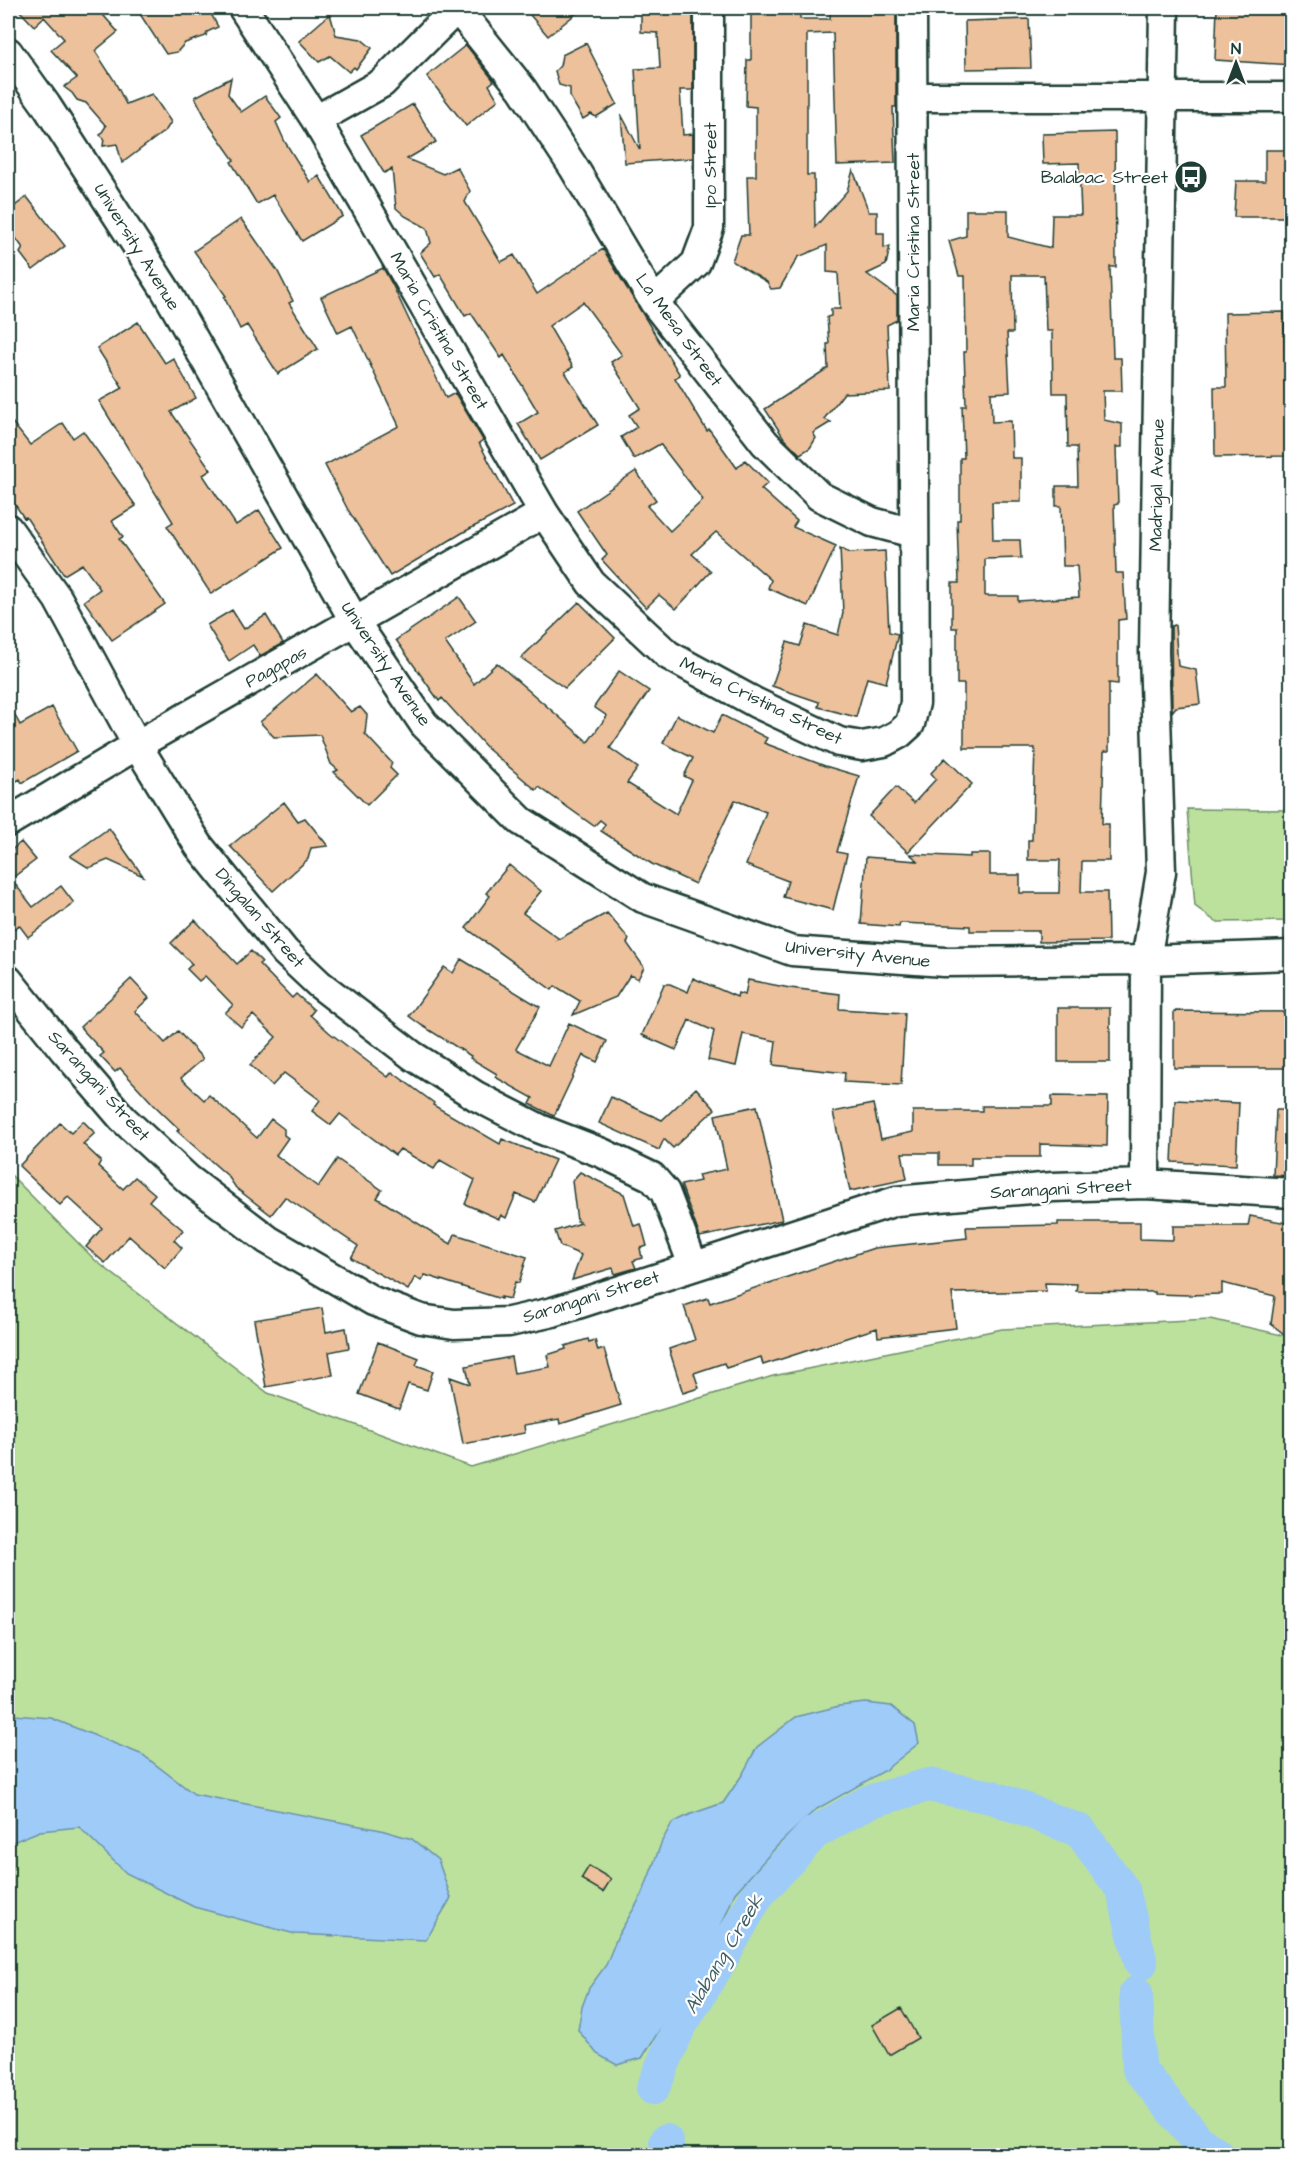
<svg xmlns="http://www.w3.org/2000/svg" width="1299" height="2163" viewBox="0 0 1299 2163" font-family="'Architects Daughter',sans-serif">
<rect width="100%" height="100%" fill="#fff"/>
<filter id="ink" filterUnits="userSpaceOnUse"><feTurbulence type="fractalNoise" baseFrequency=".0167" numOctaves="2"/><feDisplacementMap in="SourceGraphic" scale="12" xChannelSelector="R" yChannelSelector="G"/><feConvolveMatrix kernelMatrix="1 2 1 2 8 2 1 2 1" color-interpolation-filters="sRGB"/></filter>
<g filter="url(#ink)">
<path fill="#bce19c" stroke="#6e8f68" stroke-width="1.5" d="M1187,809l104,1v111l-75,1 -21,-16z
M8,1172l88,89 172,132 203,74 302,-91 229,-47 208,-10 81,18v818h-1283z"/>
<path fill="#9ecbf8" stroke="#6b92aa" stroke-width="1.5" d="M866,1703l25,3 24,19 4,18 -35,28 -69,39 -36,34 -44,49 -21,50 -72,115 -25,7 -20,-11 -19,-24 4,-23 7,-19 17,-23 12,-30 24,-40 20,-54 10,-18 19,-9 32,-11 19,-28 15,-28 39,-30 43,-11z
M14,1715l37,3 92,37 51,39 187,36 31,9 26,21 13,38 -25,42 -131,-6 -101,-27 -68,-34 -47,-46 -39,4 -32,13v-127z"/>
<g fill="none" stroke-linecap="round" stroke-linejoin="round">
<path stroke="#9ecbf8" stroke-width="34" d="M1136,1993l3,76 59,72 21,15
M653,2088l25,-59 43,-70 37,-65 56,-61 54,-31 60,-17 64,12 88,34 43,59 18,73
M666,2141l3,15"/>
</g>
<path fill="#edc19c" stroke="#1f3d34" stroke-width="1.5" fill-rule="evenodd" d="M17,8h80l21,24 -23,19 19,29 12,24 26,-10 19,28 -5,8 -44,33 -5,-19 -14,2 1,-8 -4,-3 6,-9 -20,-23 -9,-3 -5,-7 -8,-6 13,-9 -26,-28 13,-11 -20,-22 -10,9z
M136,8h72l10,19 -11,5 -1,4 -21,7 -8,9 -11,2z
M524,8h59l-35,28z
M641,8h52v82h-13l3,45 10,-1v24l-68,5 -4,-49 19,36 -5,-81 25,-1 -2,-35 -17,-1z
M751,8h49v11h30v-11h66v99h-3l2,56 -58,2 -4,-132 -26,1v141h7l1,52 32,-36 6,-21 16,42h8v21h7v15l6,-2 -4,19 -19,9 30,22v24l-10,5 3,66 -46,2 -20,26 7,3 -18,11 3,5 -6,10 -10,6 -16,-16 -19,-29 63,-41 -1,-24h2l-2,-27 4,-1v-7h9l-2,-36 -11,-1v-27l-29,12 -18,31 -9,1 -4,-7 -35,-21 9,-26h8l-2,-59h9v-69l-10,-1 1,-46h4z
M1217,8h75v57l-77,-5z
M330,14l6,21 25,4 11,9 -16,21 -2,-2 -5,5 -19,-16 -11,6 -20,-21z
M1029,19l2,49 -65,1 -1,-48z
M586,43l31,61 -21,13 -5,-3 -8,5 -13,-22v-9l-11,-3 -4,-14 5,-5 2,-11z
M466,45l28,36 -5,4 9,15 -32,26 -39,-50z
M231,78l-3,16 13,18 24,-16 16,22 -5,4 9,20 25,40 9,-6 24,40 -41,25 -29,-46 -16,9 -26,-42 3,-2 -24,-34 -15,-29z
M413,104l23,38 -29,17 36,15 14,-7 13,24 -5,11 36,60 13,-7 23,39 66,-45 77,126 -5,3 32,53 2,-2 28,39 8,-8 23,23 -7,6 36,32 -4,6 43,19 -28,60 -40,-18 3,-8 -55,-48 -24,22 19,17 -35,38 -17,-14 -13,13 -44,-48 5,-5 -30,-44 59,-40 20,29 -9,6 23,25 33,-31 -43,-56 -26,15 -13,-22 16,-10 -8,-12 11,-7 -29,-46 11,-7 -39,-53 -34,24 24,41 -8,5 33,53 -58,35 -22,-36 20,-12 -34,-57 -3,3 -30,-45 -6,3 -25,-42 -5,3 -15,-24 11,-10 -4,-15 -22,-12 -9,-8 -4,-39 -8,4 -23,-38z
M1115,132l1,135h-6l3,91h8l1,33h-19l1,29 18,4v23h-6l2,57 -4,1 2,68h7l3,46 -8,1v64l-9,-1v68h-5l-2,73h7v37h-27l-1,31h26l1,49 -69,1v-11h-69v-5l-70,-3 -1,4 -38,-3 5,-67 52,4 -8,-7 60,3v-3h20v21h30v18h39l1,-33h-32v-20h4l3,-92h-71v-64h-7v-56h-5v-45h7l-2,-63h3v-62h4l-2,-52h4l-2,-54h2l-1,-76h-6l-10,-35 17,-5v-26h42v27l43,11 1,-33h29l-2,-52 -36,1 -1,-30zM1012,275h32l2,56h6l1,62h14l1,54h9l1,39h-22v20h5l2,60h14l2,31 -61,4v-5h-33v-37l36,-1 -1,-18h-27l-1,-38h29v-44h-9l-1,-37 -19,1 -1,-29 19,-1 -3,-59h6z
M1265,150h27v67h-58l2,-36h29z
M27,197l38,49 -32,24 -13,-17 3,-5 -15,-21v-16z
M241,219l36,51 16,31 -4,2 29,46 -40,25 -31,-49 -7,4 -16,-32 2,-1 -32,-45z
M383,268l10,18 53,112 9,-5 28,47 -4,3 34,63 -51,27 -72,43 -42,-66 -23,-45 74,-39 -47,-100 -14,7 -17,-36z
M1284,312l1,74h3l1,70 -74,1 -1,-70h12l-1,-74z
M138,322l27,41 8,-5 23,40 -25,14 40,58 -8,5 33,50 23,-15 24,38 -72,46 -44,-68 6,-4 -74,-121 24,-13 -26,-40z
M8,417l22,28 33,-22 10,15 10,-7 53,75 -24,15 11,16 -4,2 46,65 -53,36 -28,-39 16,-12 -18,-25 -18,11 -38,-58 -2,1 -16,-24z
M840,548l9,5 36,-2 4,81 9,2 -12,49 -19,-5 -11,39 -38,-10 1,-5 -47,-16 15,-44 13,4 7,-21 31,10 5,-22z
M459,597l17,24 -31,21 29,42 23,-21 91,79 19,-26 -13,-9 25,-36 30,20 -39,57 28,20 -11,15 49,31 16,-34 -8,-4 9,-18 -30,-15 14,-28 36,18 9,-18 45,23 -3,5 61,23 34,10 -22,76 10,2 -14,56 -50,-13 5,-16 -42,-16 20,-53 -31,-12 -40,84 -43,-20 -51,-33 4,-7 -5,-4 -6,6 -55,-39 -3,3 -48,-41 -46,-51 -3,3 -43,-61z
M579,602l36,36 -50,50 -44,-30z
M232,610l12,19 22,-14 17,28 -23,13 -7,-11 -24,16 -22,-36z
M1175,625l3,41 18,4 4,34 -24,3 -4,5 -1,-86z
M317,674l34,38 9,-5 7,8 -2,19 27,29 -2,5 7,7 -30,30 -33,-33 4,-2 -7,-6 -11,-29 -46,2 -14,-15z
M8,702l12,23 32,-18 25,44 -55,32 -2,-4 -12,7z
M945,758l27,26 -64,68 -39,-36 27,-29 18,16 22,-24 -5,-6z
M284,802l14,19 7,-3 23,28 -17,2 -3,11 -35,32 -43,-45z
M109,828l34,48 -35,-16 -19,8 -19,-12z
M21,842l15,18 -25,19 22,28 28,-21 13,17 -46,34 -9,-12 -11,9v-81z
M509,865l32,26 -18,22 35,25 -1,2 50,-27 22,26 -2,4 17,24 -6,12 -8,-4 -14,22 -43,18 7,-14 -25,-15 -3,4 -86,-62 24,-32 -4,-3z
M195,920l42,44 14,-13 11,11 -3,2 33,34 4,-4 18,16 -4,5 20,18 58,44 4,-5 42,31 -1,2 67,39 2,-5 53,21 -20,42 -19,-8 -10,24 -5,-3 -2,4 -34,-15 10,-24 -35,-20 -6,9 -34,-20 -5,6 -55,-41 -9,11 -19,-14 8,-11 -36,-27 -12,13 -22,-21 26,-28 -23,-22 -12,12 -16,-14 8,-8 -28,-29 -6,5 -12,-12 5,-5 -21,-21z
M461,959l79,48 -24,42 33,17 20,-43 38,18 -10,21 -14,-7 -29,61 -24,-12 3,-6 -38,-21 2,-3 -27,-16 1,-2 -50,-31 -12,-9 35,-49 9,6z
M693,978l44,19 1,-4 7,2 3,-15 42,8 50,6 -1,15 66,4 -4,72 -57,-3 1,-9 -72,-8 3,-24 -33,-7 -7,32 -28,-6 6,-29 -25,-11 -13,30 -34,-15 22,-51h6l18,8z
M131,979l18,19 -14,13 30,32 13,-12 25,28 -22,19 23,22 5,-5 48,43 14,-19 13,10v6l4,3 -12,17 42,32 19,-28 45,31 -5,8 74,46 4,-10 72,23 -8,26 -4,-1 -5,17 -9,-2v2l-76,-24 -4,6 -6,-4 -7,13 -57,-32 7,-12 -73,-49 -14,18 -35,-27 -8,-12 -51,-45 2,-2 -25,-24 -34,-37 -5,4 -15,-16 4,-3 -24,-26z
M1058,1008h52v54h-52z
M1174,1011l118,1v56h-118z
M696,1088l19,21 -42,39 -9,-9 -5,11 -60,-27 12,-26 51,23z
M1052,1096l56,1 -1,49 -67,-2v13h-69v8h-32v-12h-37l5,26 -57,12 -17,-79 40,-8 8,35 32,-7v-21h69v-5h70z
M1175,1100l64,3 -3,62 -64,-3z
M757,1106l25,114 -82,17 -19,-52 19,-4 -2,-6 29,-6 -12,-54z
M1276,1110h16v66l-19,-1z
M83,1121l12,12 -12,11 18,17 -3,5 25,23 12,-12 20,17 -6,7 34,29 -9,10 8,8 -17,20 -36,-32 -24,27 -19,-16 16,-19 -34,-31 -8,8 -41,-39 41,-43 11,10z
M580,1172l44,22 10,32 7,-2 6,22 -7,2 2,10 -9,3 3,7 -21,6 -2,-6 -41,12 9,-25 -21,-9 -5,-15 26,-8 -4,-2 -5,-40z
M1250,1216l42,8v116l-21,-16 4,-28 -53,-13v11l-34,1 -33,-1v-2l-79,-1 1,-7 -32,-1 1,8 -94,2 4,35 -78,9 -1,-9 -114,37 -2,-8 -35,11 -2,-5 -30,10 5,15 -16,5 -14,-44 26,-9 -11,-34 24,-8 2,5 164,-55 93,-10 -1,-11 92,-2v-3h82v17l33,1v-14h75z
M322,1308l4,24 20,-4 3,20 -20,4 4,23 -67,12 -12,-67z
M588,1339l1,3 6,-2 3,11 6,-2 17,56 -61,19 -1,-5 -35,6 1,8 -62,11 -13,-67 20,7 -4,-18 45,-9 3,16 36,-6 -3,-12 19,-6 -1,-3z
M378,1342l41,16 -3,7 17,6 -6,19 -19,-6 -9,25 -40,-15z
M589,1866l22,13 -8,13 -22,-13z
M901,2008l17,30 -29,17 -17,-30z"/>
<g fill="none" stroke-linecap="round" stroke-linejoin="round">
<g stroke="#1f3d34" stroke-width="33">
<path id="minor" d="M243,8l73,112 228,393 47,70 77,72 88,48 83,39 23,4 22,-4 15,-8 11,-10 5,-21 -3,-695
M457,8l65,81 52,79 80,134 111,141 54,53 53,26 41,11
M8,52l38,53 119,184 190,333 69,102 97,97 122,77 149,53 152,11 202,-2 146,-5
M913,97h379
M316,120l66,-37 75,-75
M654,302l42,-39 13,-35v-220
M8,529l50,70 79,146 62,101 86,106 34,32 94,72 63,40 64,33 62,24 50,24 13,15 28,73
M8,822l129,-77 407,-232
M8,980l56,70 59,69 66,61 79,60 105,61 48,18 33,5 55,-2 44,-10 343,-111 157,-14 92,-3 147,9
M1145,1184l1,-224 15,-88 -7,-220 10,-644"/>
</g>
<use href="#minor" stroke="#fff" stroke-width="28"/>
</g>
</g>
<defs>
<g id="bus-disc" transform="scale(1.725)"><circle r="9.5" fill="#1f3d34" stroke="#fff"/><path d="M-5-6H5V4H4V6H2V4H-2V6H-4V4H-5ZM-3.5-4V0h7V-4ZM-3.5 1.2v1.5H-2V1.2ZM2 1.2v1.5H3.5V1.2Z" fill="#fff"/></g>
</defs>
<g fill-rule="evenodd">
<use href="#bus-disc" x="1191" y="177"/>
</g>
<g text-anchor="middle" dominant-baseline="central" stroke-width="4.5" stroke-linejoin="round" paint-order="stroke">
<g font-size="18" fill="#1f3d34" stroke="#fff">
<text transform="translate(710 165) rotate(-90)">Ipo Street</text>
<text transform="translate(913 242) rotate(-90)">Maria Cristina Street</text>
<text transform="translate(137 247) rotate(58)">University Avenue</text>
<text transform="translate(679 330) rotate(54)">La Mesa Street</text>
<text transform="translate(439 331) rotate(60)">Maria Cristina Street</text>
<text transform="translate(1157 485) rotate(-89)">Madrigal Avenue</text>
<text transform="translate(386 664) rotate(56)">University Avenue</text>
<text transform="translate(276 667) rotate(-29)">Pagapas</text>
<text transform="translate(761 701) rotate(26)">Maria Cristina Street</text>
<text transform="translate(260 918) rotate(49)">Dingalan Street</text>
<text transform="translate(858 954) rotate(6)">University Avenue</text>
<text transform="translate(99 1086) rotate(48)">Sarangani Street</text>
<text transform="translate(1061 1189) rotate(-3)">Sarangani Street</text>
<text transform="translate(591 1297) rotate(-17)">Sarangani Street</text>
</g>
<g font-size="18" fill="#1f3d34" stroke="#fff" text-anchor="end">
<text x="1168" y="177">Balabac Street</text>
</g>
<g font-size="20" font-style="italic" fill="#3f6065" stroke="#fff">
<text transform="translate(724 1954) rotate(-59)">Alabang Creek</text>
</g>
</g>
<rect width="1299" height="2163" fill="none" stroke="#fff" stroke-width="30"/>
<rect x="15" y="15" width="1269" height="2133" fill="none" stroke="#1f3d34" stroke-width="2" filter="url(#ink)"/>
<g transform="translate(1236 63)" stroke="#ffffff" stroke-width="4.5" paint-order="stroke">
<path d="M0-4.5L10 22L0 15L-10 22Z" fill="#1f3d34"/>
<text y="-9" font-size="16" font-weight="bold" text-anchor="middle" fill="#1f3d34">N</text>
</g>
</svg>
